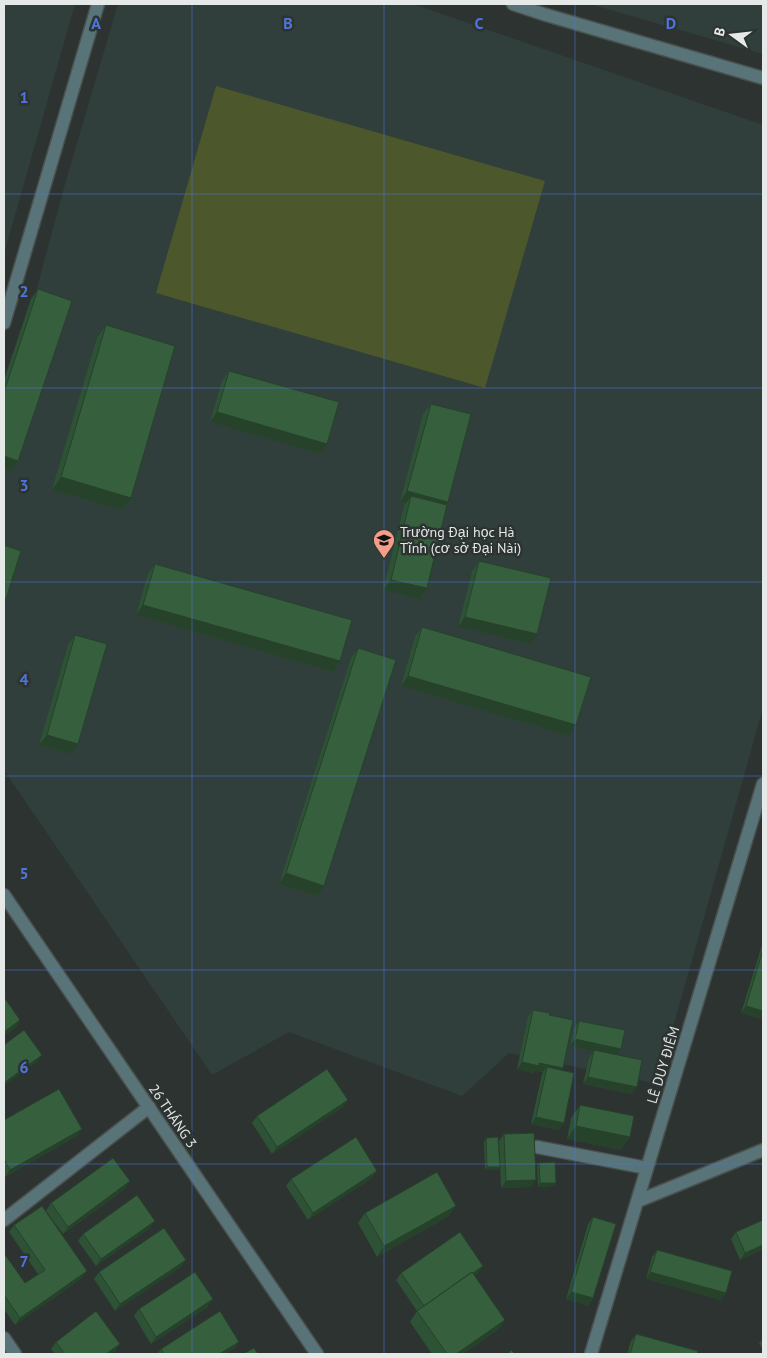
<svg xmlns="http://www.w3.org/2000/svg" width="767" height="1358" viewBox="0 0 767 1358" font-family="'PT Sans',sans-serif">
<rect width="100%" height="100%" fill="#2c3331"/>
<path fill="#313f3c" d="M4,4h71l-71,250z
M118,4h295l350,121v583l-106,376 -148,-31 -47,43 -173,-64 -77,43 -208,-305v-360l61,-226z
M590,4h173v50z"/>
<path fill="#4c572b" d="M216,86l329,95 -60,207 -329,-95z"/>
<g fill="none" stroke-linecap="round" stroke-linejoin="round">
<g stroke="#4a504e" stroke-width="15">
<path id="service" d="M4,1220l145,-113
M4,1338l11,16"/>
</g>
<g stroke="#4a504e" stroke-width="15">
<path id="minor" d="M513,4l30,10 220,64
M4,323l94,-319
M537,1147l110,21
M638,1201l125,-51
M591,1354l172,-570"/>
</g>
<g stroke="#4a504e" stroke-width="15">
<path id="tertiary" d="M4,895l313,459"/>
</g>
<use href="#service" stroke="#587478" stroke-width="12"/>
<use href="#minor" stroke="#587478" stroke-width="12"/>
<use href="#tertiary" stroke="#587478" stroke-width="12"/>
</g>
<path fill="#2e5235" d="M38,289l-20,172 -7,11 -7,-3v-89l27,-81z
M106,325l16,185 -70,-20 45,-152z
M229,371l91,83 -110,-32 12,-41z
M431,404l17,98 -2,3 -26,94 -37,-9 21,-84 2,-3 -6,-1 23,-88z
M479,561l51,83 -72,-17 14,-55z
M155,564l178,108 -197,-57 12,-41z
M422,627l154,98 -7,11 -168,-50 14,-49z
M75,635l3,109 -7,10 -32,-9 29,-100z
M358,648l-41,248 -38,-12 72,-226z
M763,942v77l-22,-6z
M533,1010l16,5 13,55 -3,60 -28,-6 11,-50 1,-2 -8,-1 -1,2 -17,-4 11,-52z
M579,1021l42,28 -4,6 15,39 -49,-10 6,-26 5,-7 -24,-5 4,-18z
M580,1105l41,45 -54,-11 4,-21z
M343,1107l-71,47 -20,-31 5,-7z
M4,1120l78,9 -5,7 -72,41 -1,-2z
M504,1134l27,53 -30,1 -2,-47z
M486,1138l14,29 -3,3h-12l-1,-28z
M539,1163l17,20 -3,3 -15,1 -1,-21z
M372,1178l-64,42 -22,-34 5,-7z
M125,1189l-62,45 -17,-23 5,-8z
M365,1213l84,3 -72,41 -19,-34z
M593,1217v81l-5,8 -22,-7 22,-75z
M763,1220v29l-23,11 -9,-21 5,-7z
M14,1225l73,46 -5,7 -67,47 -11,-16v-56l21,30 13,-9 -29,-42z
M150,1228l-54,38 -18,-25 5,-7z
M657,1250l69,43 -5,7 -75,-21 6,-22z
M483,1266l-5,7 -4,3 31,44 -7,10 -35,24h-31l-22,-32 7,-11 -21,-31 5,-7z
M181,1267l-66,44 -21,-32 5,-7z
M208,1307l-57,37 -17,-28 5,-7z
M636,1334l61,20h-70l4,-13z
M763,1338v12l-4,-7z
M56,1342l64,2 -5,7 -4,3h-56l-4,-5z
M239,1342l-5,7 -9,5h-68l4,-5z"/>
<path fill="#26422b" d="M217,412l110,32 -7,10 -110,-32z
M4,456l14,5 -7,11 -7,-3z
M61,477l70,21 -9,12 -70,-20z
M407,491l41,11 -8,10 -29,-16 -5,7 -6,-1z
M391,580l36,8 -7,11 -37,-9z
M143,605l197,56 -7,11 -197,-57z
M465,617l72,17 -7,10 -72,-17z
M408,676l168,49 -7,11 -168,-50z
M47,735l31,9 -7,10 -32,-9z
M286,873l38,13 -7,10 -38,-12z
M746,1006l17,5v8l-22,-6z
M20,1020l-4,8 -12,8v-4z
M575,1039l46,10 -5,7 -46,-10z
M42,1055l-5,7 -33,24v-3z
M522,1062l17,1 24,5 -5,8 -11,-9 -4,5 -8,-1 -1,2 -17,-4z
M588,1077l49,10 -5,7 -49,-10z
M348,1100l-5,7 -71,47 5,-7z
M536,1117l28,6 -5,7 -28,-6z
M576,1126l54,11 -9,13 -54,-11z
M82,1129l-5,7 -72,41 5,-7z
M487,1167h13l-3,3h-12z
M377,1171l-5,7 -64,42 5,-7z
M536,1180l-5,7 -30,1 5,-7z
M130,1181l-5,8 -62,45 5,-7z
M540,1183h16l-3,3 -15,1z
M456,1206l-7,10 -72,41 7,-11z
M155,1221l-5,7 -54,38 5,-7z
M763,1245v4l-23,11 5,-7z
M186,1260l-5,7 -66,44 5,-7z
M483,1266l-5,7 -58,42 5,-8z
M87,1271l-5,7 -67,47 5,-7z
M650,1272l76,21 -5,7 -75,-21z
M571,1292l22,6 -5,8 -22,-7z
M213,1299l-5,8 -57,37 5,-7z
M505,1320l-7,10 -35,24h-7z
M239,1342l-5,7 -9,5h-6z
M120,1344l-5,7 -4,3h-5z"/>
<path fill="#365f3e" stroke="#26422b" d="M38,289l34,12 -54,160 -14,-5v-64z
M106,325l69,21 -44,152 -70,-21z
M229,371l110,31 -12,42 -110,-32z
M431,404l40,10 -23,88 -41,-11z
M411,496l36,9 -20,83 -36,-8z
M4,545l17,6 -17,54z
M479,561l72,17 -14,56 -72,-17z
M155,564l197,56 -12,41 -197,-56z
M422,627l169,50 -15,48 -168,-49z
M75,635l32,9 -29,100 -31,-9z
M358,648l38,12 -72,226 -38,-13z
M763,950v61l-17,-5z
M4,997l16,23 -16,12z
M533,1010l17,3 -1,2 24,5 -10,48 -24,-5v3l-17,-4z
M579,1021l46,9 -4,19 -46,-10z
M24,1030l18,25 -38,28v-38z
M594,1050l48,10 -5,27 -49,-10z
M547,1067l27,6 -10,50 -28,-6z
M327,1069l21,31 -71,47 -20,-31z
M59,1089l23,40 -72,41 -6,-11v-39z
M580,1105l54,11 -4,21 -54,-11z
M534,1133l2,47 -30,1 -2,-47z
M356,1137l21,34 -64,42 -22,-34z
M498,1137l2,30h-13l-1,-29z
M113,1158l17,23 -62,46 -17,-24z
M555,1162l1,21h-16l-1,-20z
M437,1172l19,34 -72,40 -19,-33z
M137,1195l18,26 -54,38 -18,-25z
M42,1206l45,65 -67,47 -16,-23v-42l21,30 20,-13 -31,-45z
M593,1217l23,7 -23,74 -22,-6z
M763,1220v25l-18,8 -9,-21z
M164,1228l22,32 -66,44 -21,-32z
M460,1232l23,34 -10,7 -1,-1 -48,34 -23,-33z
M657,1250l75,21 -6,22 -76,-21z
M195,1272l18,27 -57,38 -17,-28z
M472,1272l33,48 -49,34h-9l-30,-43z
M96,1311l24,33 -14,10h-41l-9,-12z
M220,1311l19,31 -20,12h-55l-3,-5z
M636,1334l62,17 -1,3h-67z
M254,1348l4,6h-15z
M511,1350l4,4h-7z"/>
<path fill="none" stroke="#4f75dc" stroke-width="1" stroke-opacity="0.55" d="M192,4v1350M384,4v1350M575,4v1350M4,194h759M4,388h759M4,582h759M4,776h759M4,970h759M4,1164h759"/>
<defs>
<g id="university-pin" transform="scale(1.125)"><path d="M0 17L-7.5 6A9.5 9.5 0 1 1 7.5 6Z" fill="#f49e89" stroke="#2c3331"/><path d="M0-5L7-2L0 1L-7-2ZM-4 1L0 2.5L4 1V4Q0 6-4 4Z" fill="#111"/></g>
</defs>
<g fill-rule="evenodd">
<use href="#university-pin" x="384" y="540"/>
</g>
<g text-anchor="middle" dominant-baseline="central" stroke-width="5" stroke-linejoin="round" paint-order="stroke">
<g font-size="14" fill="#e5eae9" stroke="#2c3331" text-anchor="start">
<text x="400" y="532">Trường Đại học Hà<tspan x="400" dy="16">Tĩnh (cơ sở Đại Nài)</tspan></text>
</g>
<g font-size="14" fill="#e5eae9" stroke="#2c3331">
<text transform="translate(663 1065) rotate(-73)">LÊ DUY ĐIẾM</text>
<text transform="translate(173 1116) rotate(56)">26 THÁNG 3</text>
</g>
</g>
<g font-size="16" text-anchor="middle" font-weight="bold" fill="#4f75dc" stroke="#2c3331" stroke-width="5" stroke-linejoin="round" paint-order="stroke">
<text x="96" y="29">A</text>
<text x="288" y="29">B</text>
<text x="479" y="29">C</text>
<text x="671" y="29">D</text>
<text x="24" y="103">1</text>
<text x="24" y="297">2</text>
<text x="24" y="491">3</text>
<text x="24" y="685">4</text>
<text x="24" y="879">5</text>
<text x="24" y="1073">6</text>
<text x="24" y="1267">7</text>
</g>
<rect width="767" height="1358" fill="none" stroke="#e5eae9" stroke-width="10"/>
<g transform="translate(732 35) rotate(285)" stroke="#2c3331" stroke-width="4" paint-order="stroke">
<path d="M0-4L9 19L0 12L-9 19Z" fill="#e5eae9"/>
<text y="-8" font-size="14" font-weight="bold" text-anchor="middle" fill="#e5eae9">B</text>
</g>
</svg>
